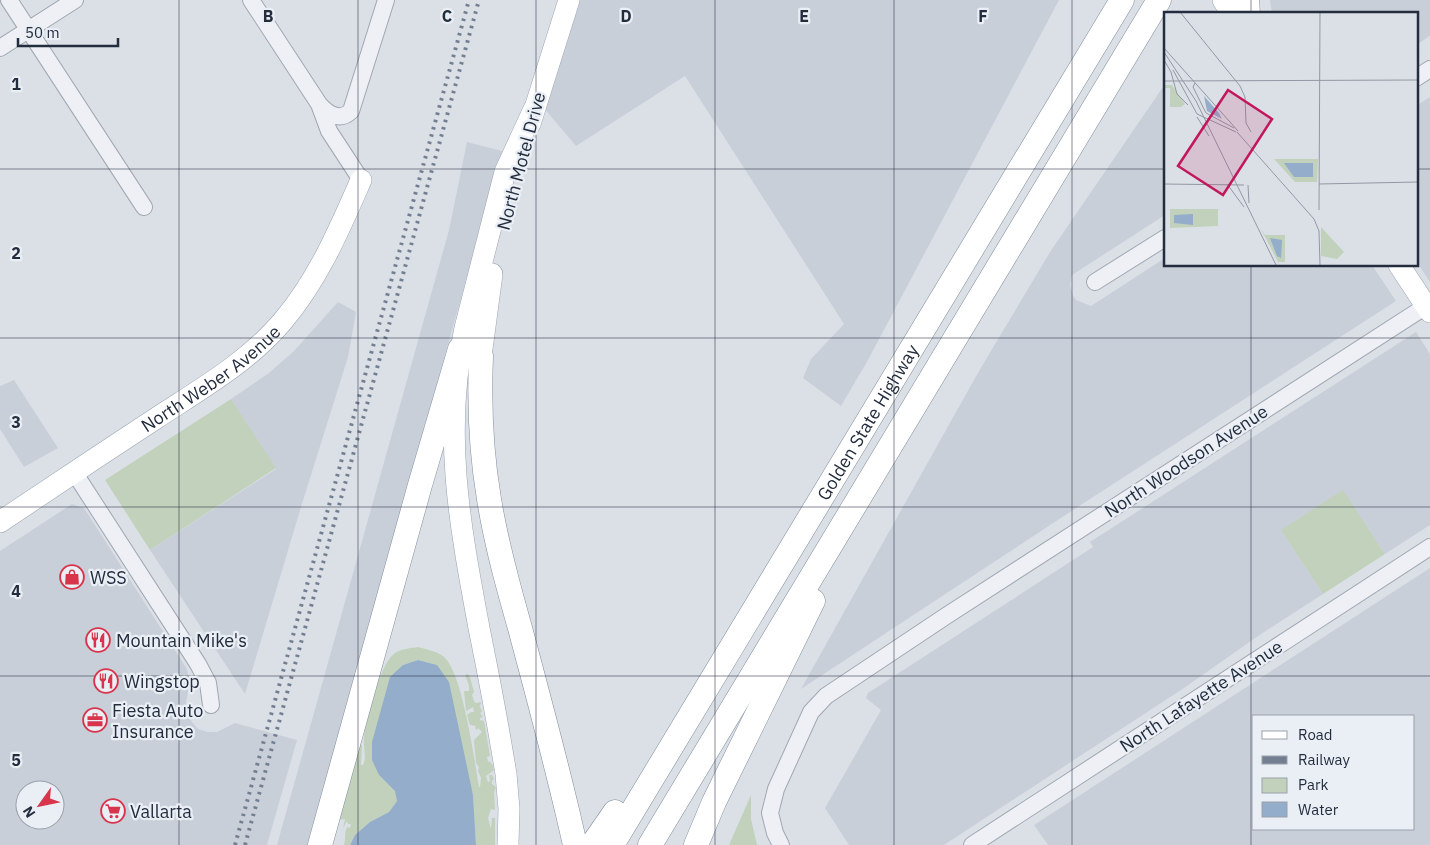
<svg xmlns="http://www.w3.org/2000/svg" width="1430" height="845" viewBox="0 0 1430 845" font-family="'IBM Plex Sans',sans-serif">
<rect width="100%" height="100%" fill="#dbe0e7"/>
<path fill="#c9cfd9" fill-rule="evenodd" d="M558,0h501l-191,360 -27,46 -38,-28 8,-19 33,-35 -159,-248 -109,70 -44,-52z
M1270,0h160v36l-14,9v-31h-144z
M1165,84v131l-93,60 -2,10 3,11 3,4 15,6 74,-48v7h207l24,36 -326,211 -269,177 178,-318 71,-119z
M1430,97v185l-14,-21v-155z
M467,142l35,9 -194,694h-31l172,-615z
M338,302l18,10 -8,45 -47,150 -56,187 -95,-144 126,-81 -45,-70 38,-26 25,-22z
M1416,332l14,22v171l-45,29 -42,-63 -61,40 41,63 -62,40 -77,54 -240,157h-95l-24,-37 56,-98 -15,-12 2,-5 225,-146 -3,-5z
M14,380l44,68 -34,19 -24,-38v-43z
M72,504l12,4 103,161 3,14 -4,19 1,10 5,10 6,7 10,3h9l18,-9 62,17 -30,105h-267v-294zM25,790h30v30h-30z
M1430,568v277h-382l-14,-20zM1254,716h160v113h-160z"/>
<path fill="#c1d1bb" d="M231,399l45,69 -126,82 -45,-70z
M1343,490l42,64 -62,40 -42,-64z
M418,647c10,3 21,4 28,12 17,19 28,99 33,128h1l1,-9 -3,-7 1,-4 -3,-4 -2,-23 8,-8 -4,-4 -1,2 -2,-2 1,-2 -6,-1 -3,-10 4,-3h3l-1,-5 -7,4 -2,-20h5v-5l-4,-11 3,-1 2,3 4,15 -2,3 3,8 6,-1 -1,4 2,6 -2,1 3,4 -3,1v2l4,1 6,35 -3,1 1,5 1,-1 3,3 2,6 -8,6 2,6 2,-1 -1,-6h3l2,4 -2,2v3l4,3 -2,6 1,17 -4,-1 -3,9 3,11 1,-11h3v27h-19l-3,-50 -36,-130 -19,-5 -15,5 -24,110 17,16 1,10 -8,11 -19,10 -15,13 -5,10h-6c2,-6 0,-12 3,-18l3,1 1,-4h-3l-1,-3 -4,7 2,-9 -5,1 2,-11 17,-68 3,5 -1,19h2c4,-8 0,-18 1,-26 1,-18 16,-76 31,-86 6,-4 16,-5 23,-6z
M751,795v24l6,26h-28z"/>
<path fill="#93adca" d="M418,660l19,5 12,17 24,113 3,50h-126l5,-10 15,-13 19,-10 8,-11 -2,-10 -16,-16 -7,-15v-18l18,-65 13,-12z"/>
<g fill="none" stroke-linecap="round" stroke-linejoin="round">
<g stroke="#a0a7b1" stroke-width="18">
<path id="minor" d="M9,0l135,207
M251,0l68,104 10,27 32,49
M0,48l75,-48
M1416,78l14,-9
M319,104c9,10 21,18 32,7l35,-111
M1095,282l70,-44
M74,472l124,192 10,19 3,22
M781,845l-6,-12 -5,-20 6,-24 35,-77 15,-16 120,-80 480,-310
M972,845l458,-298"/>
</g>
<g stroke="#9aa4b3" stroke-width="22">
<g id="major">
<path d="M1223,0l9,14"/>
<path d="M530,124l39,-124"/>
<path d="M1399,265l31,47"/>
<path d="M481,356l11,-82"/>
<path id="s1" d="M0,522c52,-35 103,-69 155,-103 44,-29 92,-56 127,-97 36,-42 57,-92 79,-142"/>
<path d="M508,845l1,-36 -3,-35c-8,-49 -17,-97 -27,-146 -19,-102 -37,-196 -14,-300l40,-156 29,-63"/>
</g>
</g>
<g stroke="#818d9e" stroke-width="25">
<g id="highway">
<path d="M1247,0l1,14"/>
<path d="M481,356c-2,48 0,96 8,143 7,44 19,87 31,129 19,72 39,144 55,217"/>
<path d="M320,845l100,-360 40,-136"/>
<path d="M592,845l23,-33"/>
<path id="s2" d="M612,845l510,-845"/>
<path d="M650,845l509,-845"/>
<path d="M696,845l18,-43 99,-201"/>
</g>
</g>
<use href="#minor" stroke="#eef0f5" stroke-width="16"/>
<use href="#major" stroke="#fff" stroke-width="21"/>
<use href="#highway" stroke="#fff" stroke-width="24"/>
<path stroke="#737f91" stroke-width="4" stroke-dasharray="2.5 5" stroke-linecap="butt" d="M235,845l234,-845
M245,845l234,-845"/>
</g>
<path fill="none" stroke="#242d3e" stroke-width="1" stroke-opacity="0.55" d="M179,0v845M358,0v845M536,0v845M715,0v845M894,0v845M1072,0v845M1251,0v14M0,169h1165M1416,169h14M1251,265v580M0,338h1430M0,507h1430M0,676h1430"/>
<defs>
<g id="shop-ring" transform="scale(1.25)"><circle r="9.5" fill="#eaeff5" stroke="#d8344c" stroke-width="1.5"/><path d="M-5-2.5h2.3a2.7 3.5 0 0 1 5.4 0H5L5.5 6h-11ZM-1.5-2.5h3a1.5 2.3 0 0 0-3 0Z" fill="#d8344c"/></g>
<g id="restaurant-ring" transform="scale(1.25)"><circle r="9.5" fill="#eaeff5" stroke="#d8344c" stroke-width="1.5"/><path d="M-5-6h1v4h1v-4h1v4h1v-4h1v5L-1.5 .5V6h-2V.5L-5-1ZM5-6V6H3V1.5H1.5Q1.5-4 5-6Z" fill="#d8344c"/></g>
<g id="office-ring" transform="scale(1.25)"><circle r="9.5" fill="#eaeff5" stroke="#d8344c" stroke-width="1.5"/><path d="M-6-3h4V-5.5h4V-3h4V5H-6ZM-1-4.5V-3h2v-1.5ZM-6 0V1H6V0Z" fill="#d8344c"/></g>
<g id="supermarket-ring" transform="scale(1.25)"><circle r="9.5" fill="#eaeff5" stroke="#d8344c" stroke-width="1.5"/><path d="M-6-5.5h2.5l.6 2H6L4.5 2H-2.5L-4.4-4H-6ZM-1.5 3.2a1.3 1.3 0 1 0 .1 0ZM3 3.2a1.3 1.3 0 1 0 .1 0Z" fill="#d8344c"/></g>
</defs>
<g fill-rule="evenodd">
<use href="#shop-ring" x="72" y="577"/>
<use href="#restaurant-ring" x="98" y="640"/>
<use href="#restaurant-ring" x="106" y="681"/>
<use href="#office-ring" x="95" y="720"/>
<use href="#supermarket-ring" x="113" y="811"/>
</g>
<g text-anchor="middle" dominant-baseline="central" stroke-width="4.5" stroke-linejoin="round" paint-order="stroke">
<g font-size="18" fill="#242d3e" stroke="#eaeff5">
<text transform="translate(521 161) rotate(-75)">North Motel Drive</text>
<text stroke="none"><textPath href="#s1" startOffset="255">North Weber Avenue</textPath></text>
<text stroke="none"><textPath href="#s2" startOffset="494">Golden State Highway</textPath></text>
<text transform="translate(1186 461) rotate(-33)">North Woodson Avenue</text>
<text transform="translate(1201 696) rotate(-33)">North Lafayette Avenue</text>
</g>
<g font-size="18" fill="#242d3e" stroke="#eaeff5" text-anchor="start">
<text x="90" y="577">WSS</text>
<text x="116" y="640">Mountain Mike's</text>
<text x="124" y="681">Wingstop</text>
<text x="112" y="710">Fiesta Auto<tspan x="112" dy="21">Insurance</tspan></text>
<text x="130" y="811">Vallarta</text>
</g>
</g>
<g transform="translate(1164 12)">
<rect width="254" height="254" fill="#dbe0e7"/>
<path d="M0,73h8l13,19 -4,3h-11v-19h-5zM110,147h44l-1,23h-22zM6,197h48v17l-48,2zM96,215l5,8h20v27h-7zM157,215l23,25 -7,7 -16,-3z" fill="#c1d1bb"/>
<path d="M40,84l15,17 3,6 -15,-8zM120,151h29v14h-19zM29,202v11l-19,-2v-8zM106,226l12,2 -1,18 -4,-2z" fill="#93adca"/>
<path fill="none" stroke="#9298a3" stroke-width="1" d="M16,0l60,74 5,11 1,26 5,9M0,36l74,83M0,40l32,49 80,164M0,48l7,12 6,22 11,11M9,58l24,44 39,18M0,69l254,-1M31,71l-2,4 13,26 28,15M33,105l12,19M73,120l77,87 5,12 1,34M0,172l80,1M63,172l17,23M155,172l99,-2M84,173l1,18M155,198l1,-198"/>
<path fill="#c2185b" fill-opacity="0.15" stroke="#c2185b" stroke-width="2.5" d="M64,78l44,29 -49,76 -45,-29z"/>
<rect width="254" height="254" fill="none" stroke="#242d3e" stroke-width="2.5"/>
</g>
<g font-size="16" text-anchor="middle" font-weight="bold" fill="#242d3e" stroke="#eaeff5" stroke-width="4.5" stroke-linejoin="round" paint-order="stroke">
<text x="268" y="22">B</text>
<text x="447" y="22">C</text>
<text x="626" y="22">D</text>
<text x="804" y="22">E</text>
<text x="983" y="22">F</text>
<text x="16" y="90">1</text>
<text x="16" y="259">2</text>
<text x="16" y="428">3</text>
<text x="16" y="597">4</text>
<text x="16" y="766">5</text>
</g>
<rect x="1252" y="715" width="162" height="115" fill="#eaeff5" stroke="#9ba1ac"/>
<rect x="1262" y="731" width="25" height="8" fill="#ffffff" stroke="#9ba1ac"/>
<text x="1298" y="740" font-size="15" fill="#242d3e">Road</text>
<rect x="1262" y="756" width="25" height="8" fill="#737f91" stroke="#9ba1ac"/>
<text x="1298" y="765" font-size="15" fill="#242d3e">Railway</text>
<rect x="1262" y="778" width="25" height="15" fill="#c1d1bb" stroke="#9ba1ac"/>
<text x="1298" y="790" font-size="15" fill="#242d3e">Park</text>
<rect x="1262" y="802" width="25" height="15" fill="#93adca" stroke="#9ba1ac"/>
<text x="1298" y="815" font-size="15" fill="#242d3e">Water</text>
<g transform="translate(40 805) rotate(237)"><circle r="24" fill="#eaeff5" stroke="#9ba1ac"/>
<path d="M0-4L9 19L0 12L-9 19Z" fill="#d8344c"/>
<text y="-8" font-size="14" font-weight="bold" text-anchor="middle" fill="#242d3e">N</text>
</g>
<path d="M18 38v8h100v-8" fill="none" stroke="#242d3e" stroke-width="2.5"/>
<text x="25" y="38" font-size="15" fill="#242d3e" stroke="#eaeff5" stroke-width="4" paint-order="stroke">50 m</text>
</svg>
